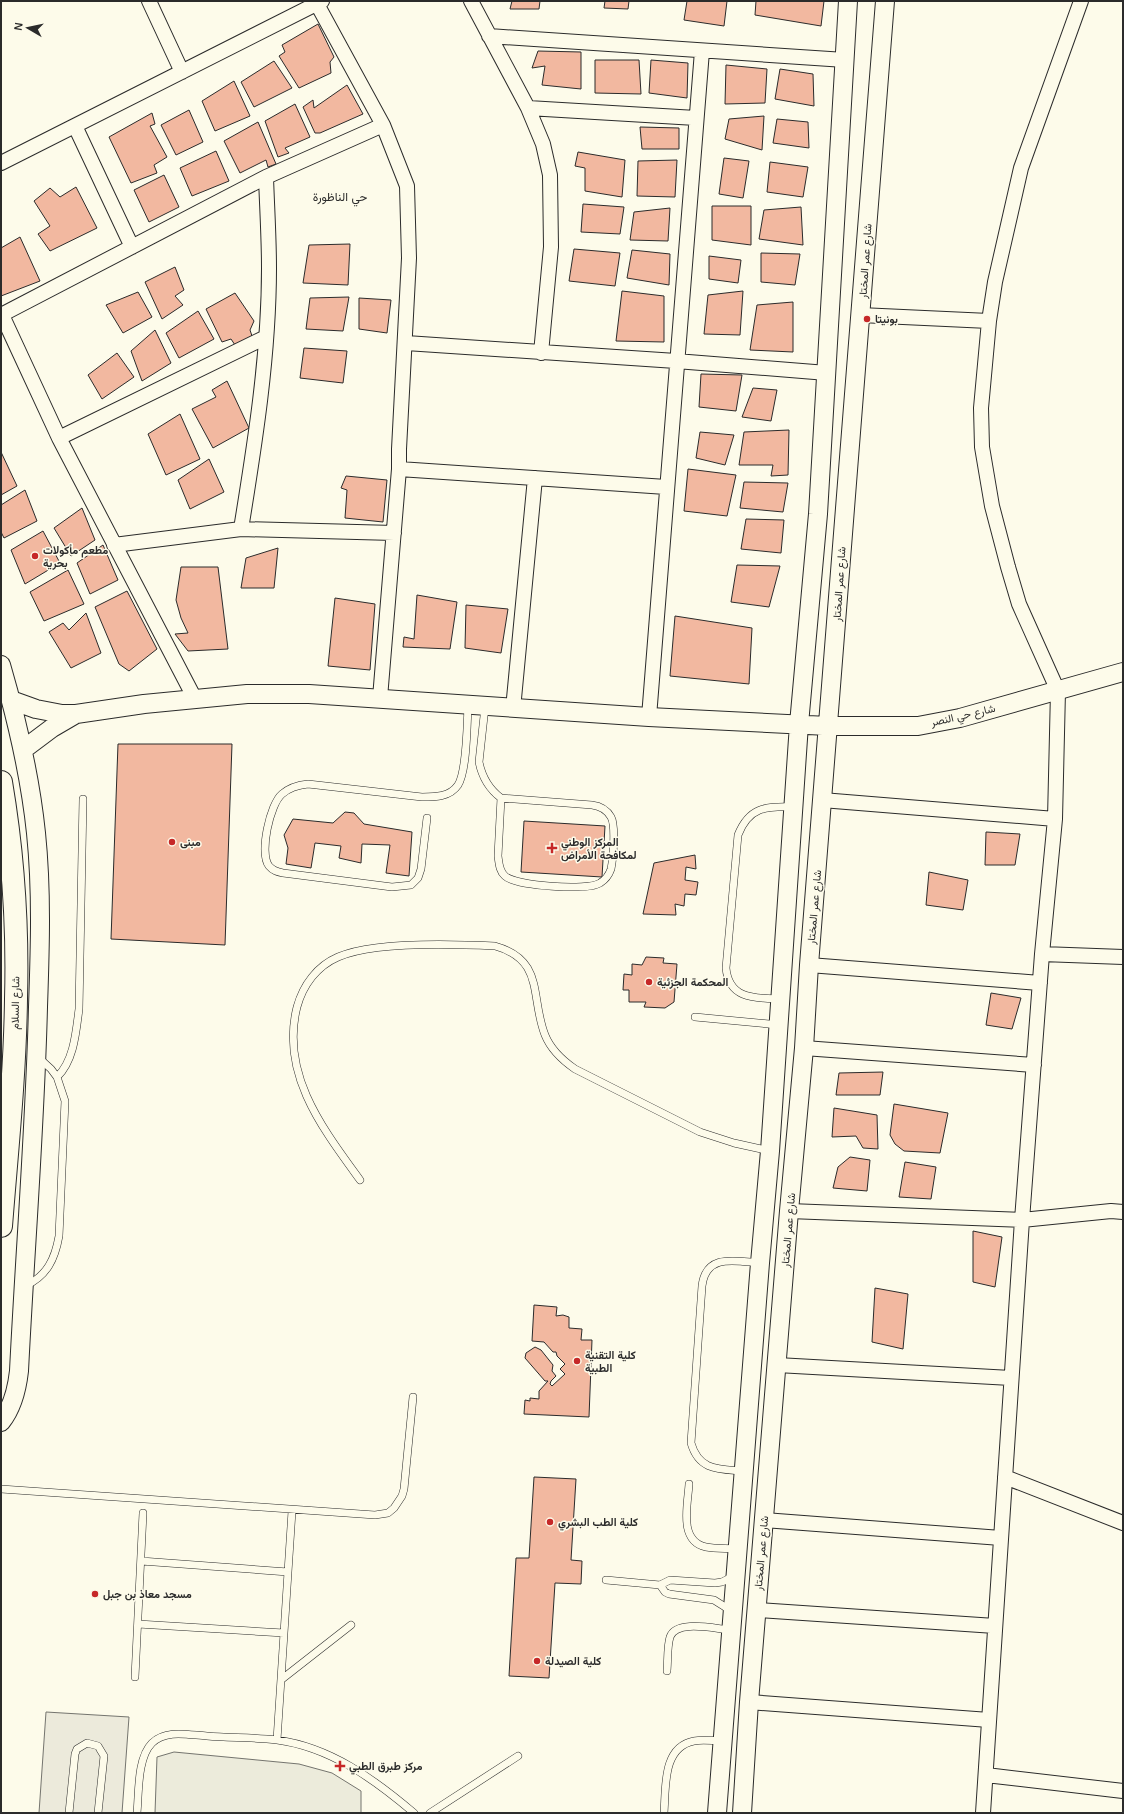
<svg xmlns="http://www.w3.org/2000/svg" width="1124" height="1814" viewBox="0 0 1124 1814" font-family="Arial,Vazirmatn,sans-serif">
<rect width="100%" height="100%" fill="#fdfbea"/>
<path fill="#ecebdb" stroke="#74746e" d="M174,1752l125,12 33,9 29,18v22h-206l2,-56z"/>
<path fill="#eceadb" stroke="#74746e" d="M46,1712l83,5 -7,96h-83z"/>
<path fill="#f2b8a0" stroke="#2b2b2b" d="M512,1h28l-1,8h-29z
M605,1h24l-1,8 -24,-1z
M687,1h40l-3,25 -40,-6z
M756,1h68l-3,25 -66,-11z
M318,24l16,33 -4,5 1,11 -32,15 -20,-32 6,-4 -3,-7z
M538,51l43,1v37l-39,-4 3,-19 -13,2z
M595,60h44l2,34 -46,-1z
M651,60l37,3 -1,35 -38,-5z
M274,61l18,27 -38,19 -13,-25z
M726,65l41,4 -2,34 -40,1z
M780,69l33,5 1,32 -39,-7z
M234,81l16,35 -35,15 -13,-30z
M347,85l16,29 -43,19h-5l-12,-26 10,-7 1,8z
M295,104l15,33 -25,11 4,5 -11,4 -13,-36z
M189,110l14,32 -27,13 -15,-30z
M152,113l3,11 -5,2 17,31 -13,8 3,8 -26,10 -22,-46z
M764,116l-2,34 -37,-11 4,-20z
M777,119l31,3 1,26 -36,-5z
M258,122l18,42 -8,3 -2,-7 -26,13 -16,-32z
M640,127l39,1v21h-37z
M216,151l13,30 -37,15 -12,-28z
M578,152l47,8 -3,37 -37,-6v-23l-10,-2z
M724,158l25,3 -6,37 -24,-4z
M677,160l-2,37 -38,-1 1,-35z
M770,162l38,5 -5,30 -36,-5z
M164,175l15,32 -30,15 -15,-32z
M76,187l21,41 -47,23 -12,-17 12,-8 -16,-25 16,-13 10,9z
M583,204l41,3 -4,27 -39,-2z
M712,206h39v39l-39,-5z
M801,207l2,38 -44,-6 5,-29z
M670,208l-2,33 -38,-1 4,-28z
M20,237l20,44 -39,15v-48z
M350,244l-2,41 -45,-2 6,-38z
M574,249l46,4 -5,33 -46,-5z
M632,250l38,4 -1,31 -42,-7z
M761,253l39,1 -5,31 -34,-3z
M709,256l32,4 -3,23 -29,-4z
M175,267l9,23 -9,6 8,9 -21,14 -17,-37z
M622,291l42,5v46l-48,-1z
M743,291l-3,44 -36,-1 4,-39z
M138,292l14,25 -29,16 -17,-28z
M235,293l19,28 -4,9 2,6 -17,9 -4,-6 -9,3 -16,-33z
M349,297l-6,34 -37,-2 4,-31z
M359,298l32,2 -4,33 -28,-4z
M793,302v50l-43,-2 7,-45z
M198,311l16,28 -35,19 -13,-25z
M155,330l16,33 -29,18 -11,-30z
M304,348l43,3 -4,32 -43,-5z
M117,353l17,24 -32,22 -14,-24z
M701,374l41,1 -6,36 -37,-4z
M227,381l22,47 -36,20 -21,-39 24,-12 -4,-7z
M753,388l24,2 -6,31 -29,-4z
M180,414l20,45 -34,16 -18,-41z
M789,430l-1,45 -17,1 2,-11h-34l5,-33z
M700,432l34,3 -9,30 -29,-7z
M1,452l16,34 -16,9z
M209,459l15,33 -34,17 -12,-29z
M688,469l48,6 -9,41 -43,-5z
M346,476l41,4 -4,42 -38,-4 2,-28 -6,-2z
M744,482l44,1 -5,29 -43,-4z
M25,490l12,31 -33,17 -3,-6v-27z
M82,508l13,32 -24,16 -17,-28z
M746,519l38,1 -3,33 -40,-4z
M43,531l17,32 -35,21 -14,-34z
M103,545l15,35 -28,14 -13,-31z
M278,548l-4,40h-33l5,-30z
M737,565l43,1 -11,41 -38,-5z
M181,567h37l10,82 -40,2 -13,-17 13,-1 -7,-15 -5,-18z
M68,570l16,34 -40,17 -14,-29z
M127,591l30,58 -28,22 -10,-7 -24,-57z
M417,595l40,7 -7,47 -47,-2 1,-10 10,2z
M335,598l40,6 -5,66 -42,-4z
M466,605l42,4 -7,44 -36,-5z
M86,613l15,40 -30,15 -22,-36 14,-9 6,7z
M675,616l77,12 -3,56 -79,-8z
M118,744h114l-7,201 -114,-6z
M345,812l9,1 10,11 48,8 -3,44 -23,-3 4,-28 -28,-1 -1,19 -22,-5 2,-12 -26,-3 -4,25 -25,-4 2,-16 -4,-13 9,-16 40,4z
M524,821l81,5 -3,51 -81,-5z
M986,832l34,2 -5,31h-30z
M695,855l1,14 -10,-2 -1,13 13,2 -2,13 -11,-1 -1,12 -9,-2 1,11 -33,-1 11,-51z
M929,872l39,8 -5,30 -37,-5z
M646,957l18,1 -1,5 14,1 -3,38 -9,6 -21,-1 2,-5h-17v-12h-6l1,-16 8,1v-11l10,1z
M991,993l30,5 -9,31 -26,-4z
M883,1072l-3,23h-44l3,-22z
M894,1104l54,9 -8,40 -36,-2 -9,-7 -5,-9z
M834,1108l43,7 1,34 -15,-1 -7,-12 -24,1z
M850,1157l20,3 -3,31 -34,-3 5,-21z
M905,1162l31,5 -5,32 -32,-2z
M973,1231l29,6 -7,50 -22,-5z
M875,1288l33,6 -5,55 -31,-7z
M534,1305l23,2 -1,9 7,-1 6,2v11l13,1 -1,11h11l-3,77 -65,-3 1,-14 5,1v-3l9,1v-8l9,-10h-3l-20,-23 1,-5 9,-6 6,3 12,15 -1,6 4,5 -5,5 -1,3 2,2 13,-12 -5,-5 5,-5 -8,-8 -1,-4h-3l-9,-10 -12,-1z
M534,1477l42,2 -5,81 11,1 -1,23 -26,-1 -6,95 -40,-2 7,-118h13z"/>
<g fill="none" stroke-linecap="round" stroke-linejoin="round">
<g stroke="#2b2b2b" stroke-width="8">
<path id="service" d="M485,707l-6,55c3,15 10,27 22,36
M501,798l91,7c8,1 15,5 19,12 5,9 2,42 0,52 -2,6 -6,11 -11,14 -12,8 -85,3 -95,-7 -6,-5 -6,-13 -7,-20z
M427,818l-6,51 -3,9 -7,7 -19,2 -109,-14c-5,-1 -10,-2 -14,-7 -10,-13 1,-62 13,-72 8,-7 16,-9 26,-10l114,13c13,0 28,0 36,-12 9,-14 9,-61 10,-79
M780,999c-24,-1 -51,1 -54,-31l12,-133c11,-28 28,-29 55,-28
M695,1017l84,8
M57,1077c17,-16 19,-45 22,-68l4,-210
M360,1180c-37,-51 -80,-106 -63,-173 6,-22 20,-41 41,-50 36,-16 117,-13 157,-11 50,14 35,51 50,89 6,15 17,25 30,34l125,63 34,11 36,8
M25,1286c22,-10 30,-27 34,-50l6,-135 -8,-24 -6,-8 -12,-11
M743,1471c-24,-2 -44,0 -52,-28l11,-157c4,-33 33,-25 58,-23
M689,1484c-1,20 -11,57 17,63 10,2 21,1 31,2
M1,1489l374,26 13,-2 6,-5 8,-12 2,-7 9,-92
M141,1561l147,11
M606,1580l54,5 10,-5 45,3 7,-1 12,-6
M660,1585l5,7 4,2 45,6 16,10
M138,1624l146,9
M667,1671c1,-11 0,-24 3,-34 6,-18 46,-8 61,-7
M135,1677l8,-164
M282,1679l69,-54
M277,1740l15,-229
M69,1813l6,-59 2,-5 10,-6 11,3 6,10 -6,57
M137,1813c2,-20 0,-55 15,-70 14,-14 37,-8 55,-7 23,2 47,1 70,4 53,7 97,39 137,73
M430,1813l88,-57
M664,1813c2,-25 -2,-66 30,-72 9,-2 19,0 28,0"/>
</g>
<g stroke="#2b2b2b" stroke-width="16">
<path id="minor" d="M149,1l33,71
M471,1l57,107 15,36 7,31 1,72 -10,106
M317,4l66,121 24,61 2,72 -10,191v20l-19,229
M489,36l356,24
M528,108l168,10
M75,126l57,121
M1,163l321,-162
M1,315l265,-138 117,-52
M2,315l57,123 136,261
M860,315l129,6
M406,343l270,18 151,12
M59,438l207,-101
M399,469l267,18
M241,529c14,-86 28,-174 28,-261 0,-30 -2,-61 -3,-91
M114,545l127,-16 153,4
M513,709l22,-231
M649,717l53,-666
M822,800l233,19
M1042,954l81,3
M809,965l231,18
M804,1048l230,17
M789,1211l233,9 89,-9 12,1
M777,1365l234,13
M1005,1477l118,46
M764,1520l237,18
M757,1610l238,16
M749,1702l240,18
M986,1775l137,16
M983,1813l39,-593 20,-266 13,-135 3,-128 -39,-87 -11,-37 -16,-61 -10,-59 -1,-39 8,-87 6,-39 26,-114 60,-167"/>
</g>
<g stroke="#2b2b2b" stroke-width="20">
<path id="tertiary" d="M1,665c16,55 29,110 35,168 6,58 4,116 2,174 -3,122 -13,243 -19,364 -2,18 -6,36 -18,51
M11,700l25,9 26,5h14l68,-10 103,-10h62l340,23 179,9h90l42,-8 163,-46
M24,749l28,-21 24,-14
M717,1813l43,-550 10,-112 29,-427 19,-210 30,-513
M742,1813l7,-111 40,-491 15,-163 5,-83 76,-964"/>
</g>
<g stroke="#2b2b2b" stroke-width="24">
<path id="trunk" d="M1,782c12,71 17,144 15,217 -1,76 -9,151 -15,227"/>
</g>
<use href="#service" stroke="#fdfbea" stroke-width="7"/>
<use href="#minor" stroke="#fdfbea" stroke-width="14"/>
<use href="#tertiary" stroke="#fdfbea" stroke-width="18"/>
<use href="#trunk" stroke="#fdfbea" stroke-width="22"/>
</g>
<g fill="#c62828" stroke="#fdfbea" stroke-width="1.5">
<circle cx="867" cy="319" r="4"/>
<circle cx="35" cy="556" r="4"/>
<circle cx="172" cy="842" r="4"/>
<path d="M550 842h4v4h4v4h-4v4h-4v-4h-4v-4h4z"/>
<circle cx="649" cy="982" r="4"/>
<circle cx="577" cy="1361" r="4"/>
<circle cx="550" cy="1522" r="4"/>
<circle cx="95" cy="1594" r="4"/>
<circle cx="537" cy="1661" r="4"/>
<path d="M338 1760h4v4h4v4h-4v4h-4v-4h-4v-4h4z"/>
</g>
<g text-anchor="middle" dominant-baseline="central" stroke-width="3" stroke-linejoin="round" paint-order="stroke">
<g font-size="11" fill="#2b2b2b" stroke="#fdfbea">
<text transform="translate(865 261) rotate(-86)">شارع عمر المختار</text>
<text transform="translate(839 584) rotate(-86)">شارع عمر المختار</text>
<text transform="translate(963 715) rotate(-13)">شارع حي النصر</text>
<text transform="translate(814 907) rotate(-85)">شارع عمر المختار</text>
<text transform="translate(15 1003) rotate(-89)">شارع السلام</text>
<text transform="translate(788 1230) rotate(-85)">شارع عمر المختار</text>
<text transform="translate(761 1553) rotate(-85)">شارع عمر المختار</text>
</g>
<g font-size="11" font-weight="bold" fill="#2b2b2b" stroke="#fdfbea" text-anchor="start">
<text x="875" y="319">بونيتا</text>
<text x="43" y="550">مطعم مأكولات<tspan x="43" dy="13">بحرية</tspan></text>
<text x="180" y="842">مبنى</text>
<text x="561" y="842">المركز الوطني<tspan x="561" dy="13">لمكافحة الأمراض</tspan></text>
<text x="657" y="982">المحكمة الجزئية</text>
<text x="585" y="1355">كلية التقنية<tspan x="585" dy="13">الطبية</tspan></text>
<text x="558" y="1522">كلية الطب البشري</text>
<text x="103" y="1594">مسجد معاذ بن جبل</text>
<text x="545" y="1661">كلية الصيدلة</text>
<text x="349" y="1766">مركز طبرق الطبي</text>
</g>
<g font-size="12" fill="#2b2b2b" stroke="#fdfbea">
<text x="340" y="197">حي الناظورة</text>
</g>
</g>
<rect width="1124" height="1814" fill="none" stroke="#2b2b2b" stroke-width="4"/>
<g transform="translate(28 28) rotate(279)" stroke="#fdfbea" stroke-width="3" paint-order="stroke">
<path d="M0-3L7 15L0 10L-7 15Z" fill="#2b2b2b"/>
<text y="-6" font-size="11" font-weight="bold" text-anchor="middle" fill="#2b2b2b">N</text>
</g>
</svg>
